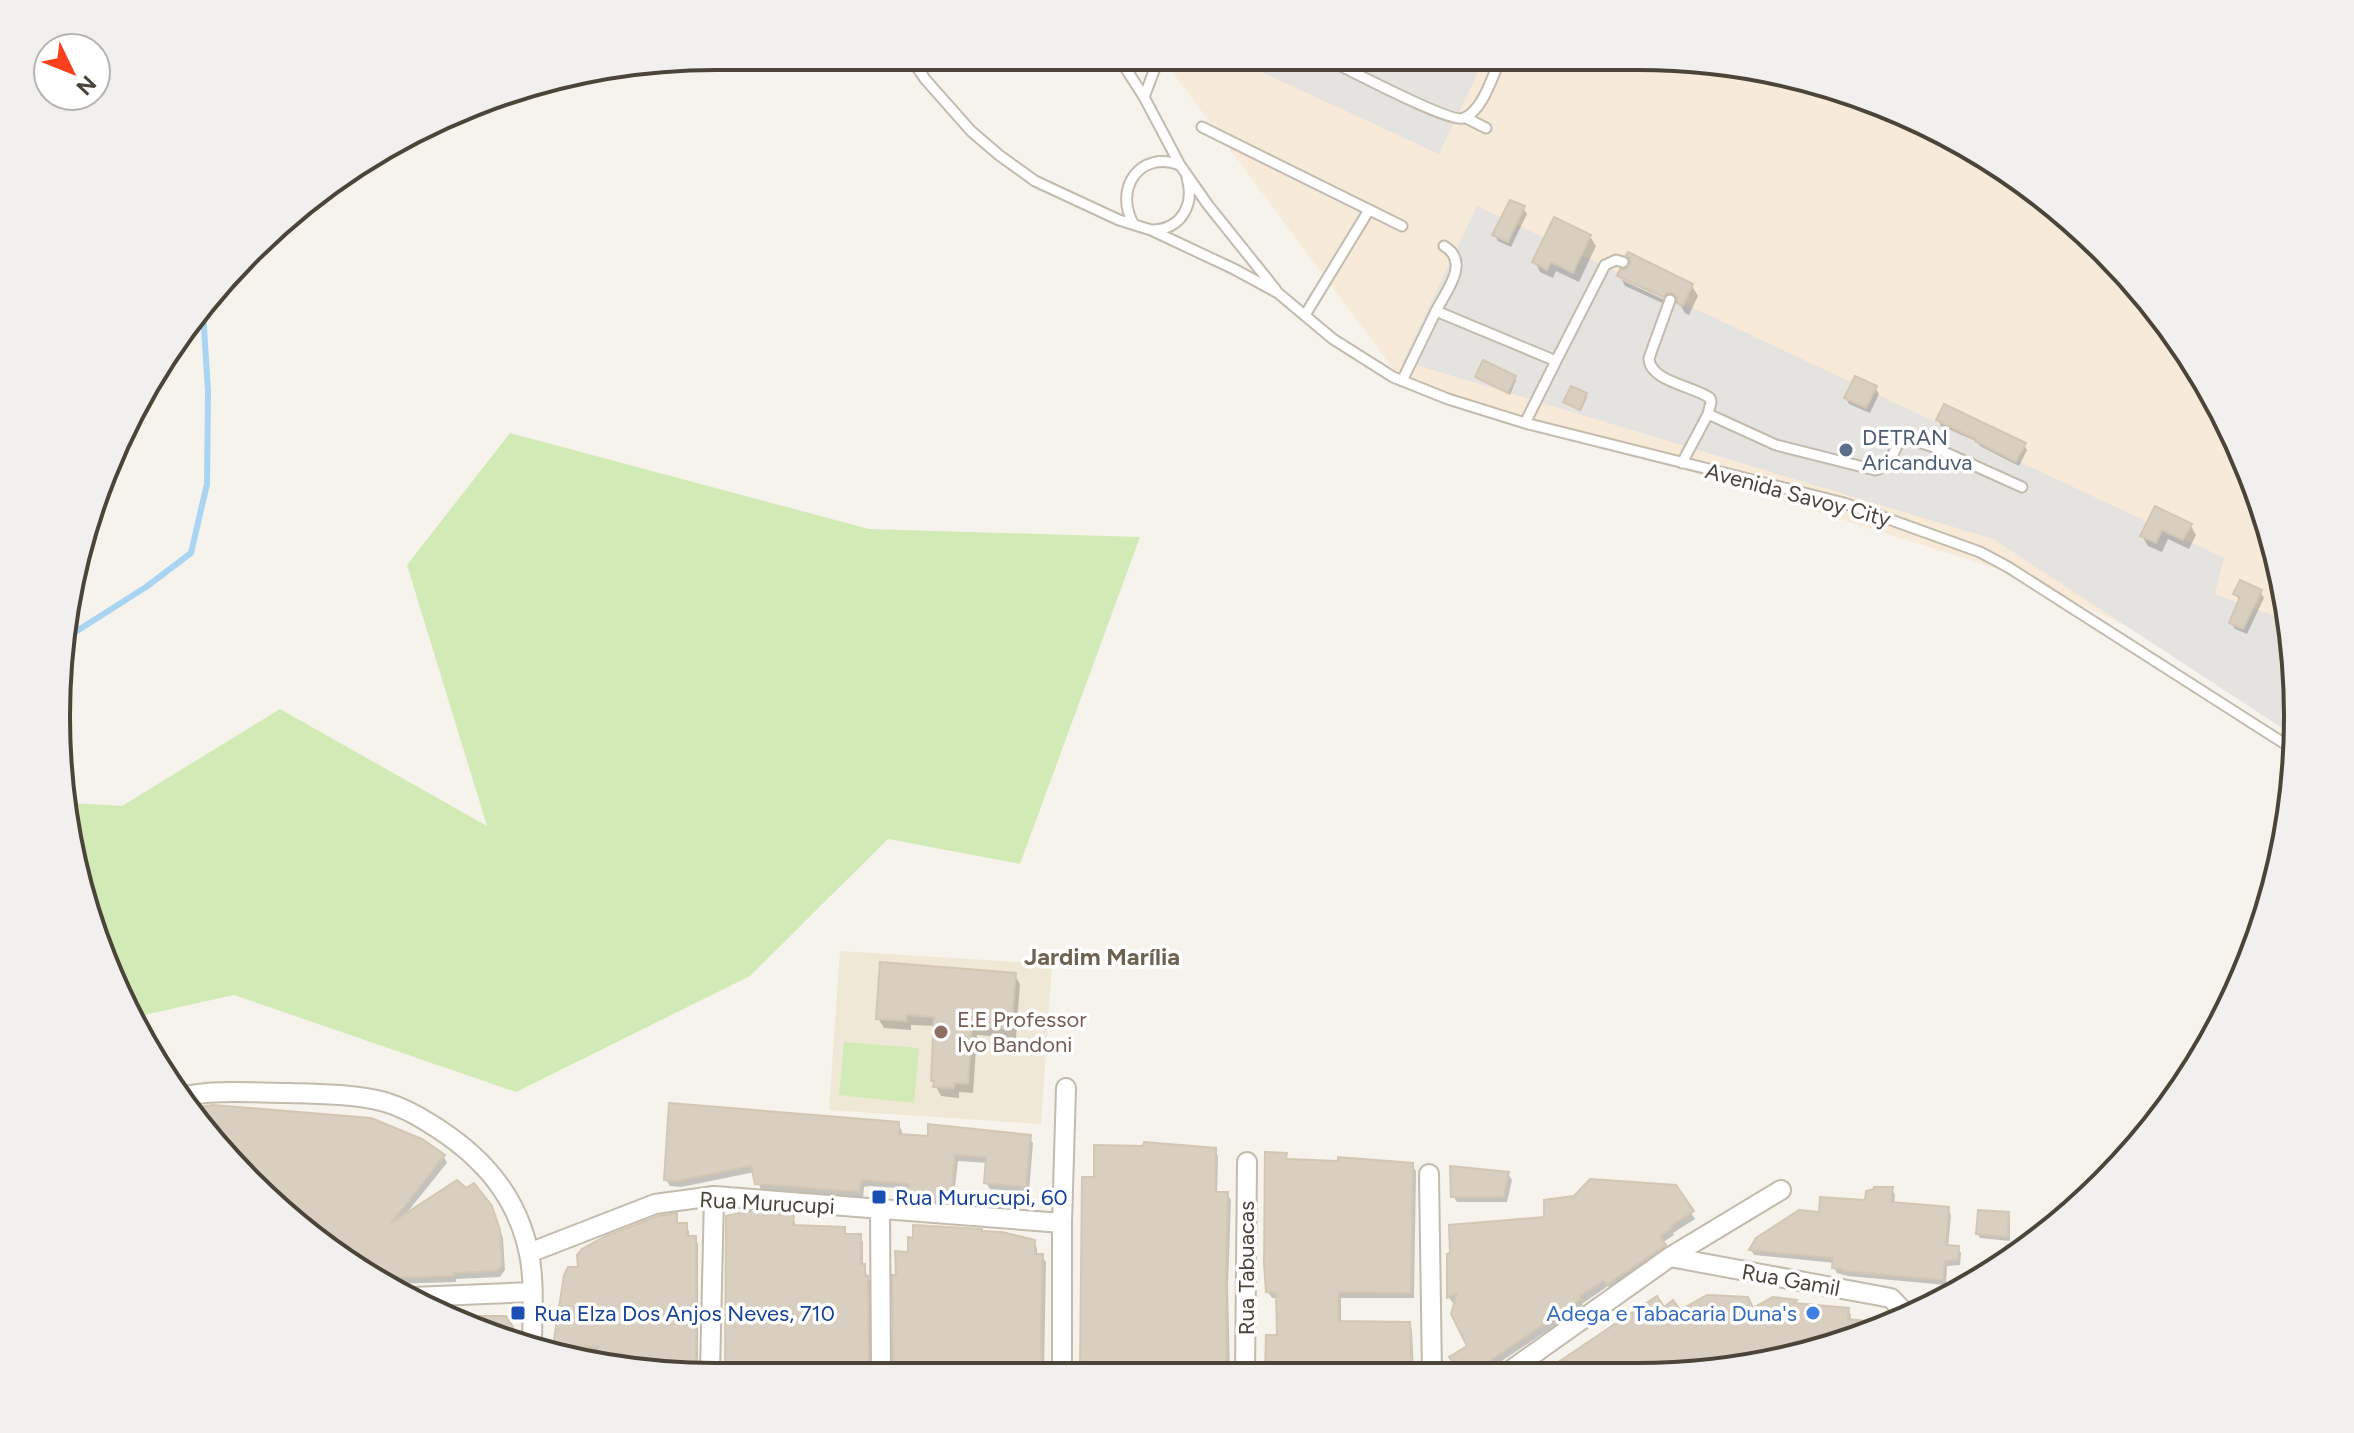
<svg xmlns="http://www.w3.org/2000/svg" width="2354" height="1433" viewBox="0 0 2354 1433" font-family="Figtree,sans-serif">
<rect width="100%" height="100%" fill="#f6f3ec"/>
<path fill="#f7ead8" d="M1162,58l561,4 167,44 149,86 95,89 75,105 54,118 29,126 3,76 -274,-130 -619,-195z"/>
<path fill="#efe8d6" d="M840,951l212,13 -11,160 -212,-14z"/>
<path fill="#d2eab5" d="M510,433l359,96 271,8 -120,327 -132,-25 -138,137 -234,116 -282,-97 -99,22 -44,-89 -21,-125 52,3 158,-97 207,117 -80,-261z
M844,1042l75,6 -5,55 -75,-8z"/>
<path fill="#e5e3e0" d="M1233,59l251,1 -45,94z
M1477,206l747,352 -9,36 75,28 6,115 -303,-198 -590,-178z"/>
<path fill="#0003" d="M1523,208l4,6 -16,33 -13,-6 -4,-6z
M1590,236l6,10 -17,36 -23,-11 -3,7 -13,-6 -5,-10z
M1619,276l73,10 6,10 -9,19 -4,-2 -6,-10 -5,-1 -5,4 -44,-20 -3,-6 49,23 2,-3 -46,-22h-6z
M1477,377l38,1 1,2 -6,15z
M1875,387l4,7 -9,19 -21,-9 -3,-6z
M1586,395l1,2 -6,14 -16,-9z
M1938,420l86,25 3,5 -8,16 -39,-20 -2,-4 -37,-16z
M2156,508l35,18 5,9 -7,14 -21,-10 -6,13 -14,-6 -6,-10z
M2260,591l4,7 -17,36 -12,-5 -4,-6 8,-23 -4,-6z
M1014,974l6,10 -4,54 -39,-3 -4,58 -14,-1v6l-18,-2 -8,-15 3,-55 -25,-1v5l-27,-2 -6,-10z
M192,1110l252,47 3,6 -42,52 90,-1 8,24 2,32 -5,7 -44,2v3l-67,2 -74,-43z
M898,1124l4,7v5l127,1 4,6 -4,49 -39,-3 -4,-6 2,-20 -30,-2 -5,43 -40,-3 -3,-7v-5l-40,-3 -6,1 -1,11 -102,-8 -6,-18 -74,15 -11,-1 -4,-6z
M1214,1150l4,6 -1,38h10l4,6 -3,86 2,88 -149,-1 3,-194h12z
M1285,1155l4,6 123,4 4,6 -2,127h-73v25l68,1 3,6 2,44h-148l13,-37 -1,-39h-6l-4,-6z
M1508,1174l4,6 -5,22h-50l-4,-6z
M1675,1187l20,32 -22,14 1,2 -12,8 6,9 -57,38 -3,-4 -26,18 1,2 -14,10 -88,59h-17l6,-29 -14,-45 -3,2 -4,-5v-43l97,-36z
M1892,1189l3,6 -1,10 54,4 3,6 -3,32 10,1 3,5 -1,12 -13,1 -1,19 -98,-9 -11,-3 -3,-5 1,-5 -81,-8 -3,-5 69,-35 47,-13z
M2007,1214l3,5v22l-30,-3 -2,-4z
M675,1215l4,10h6l4,6v7h6l3,6v128l-67,-1 -76,-20 11,-76z
M793,1216l3,11 48,2 4,7h12l3,6v23l8,19 -1,88h-143z
M1034,1242l3,6v8h5l4,6 -2,111 -146,-1v-35z
M1773,1299l23,3 2,3 50,4 3,6 -1,6 31,3 -72,30 -128,22 -18,-66 16,3 74,-3z"/>
<g fill="none" stroke-linecap="round" stroke-linejoin="round">
<path stroke="#a9d4f2" stroke-width="6" d="M69,636l77,-49 45,-34 16,-69 1,-92 -5,-81"/>
</g>
<path fill="#d8cfc1" stroke="#d3c7b4" stroke-width="2" d="M1510,200l15,6 -17,36 -16,-7z
M1554,217l37,18 -18,38 -22,-11 -4,8 -15,-8z
M1628,252l65,32 -10,22 -6,-3v-5l-4,-5h-5l-5,4 -46,-21 3,-7h6l4,-4v-6l-4,-4z
M1483,360l33,16 -8,17 -33,-16z
M1855,376l22,10 -11,22 -22,-10z
M1571,386l16,7 -7,17 -17,-8z
M1944,404l82,39 -10,19 -41,-21 1,-2 -40,-19z
M2155,506l37,18 -9,16 -21,-10 -6,13 -16,-7z
M2240,580l22,10 -19,39 -14,-6 11,-26 -7,-3z
M880,962l136,11 -5,56 -39,-3 -4,58 -14,-1v5l-21,-1 1,-6h-3l3,-64 -27,-2 -1,6 -30,-2z
M669,1103l230,19v12l29,2v-12l103,11 -5,52 -42,-4 2,-26 -31,-2 -4,43 -43,-3 1,-11 -44,-4 -4,1 -1,11 -105,-8 -4,-18 -74,15 -13,-1z
M213,1105l158,13 51,21 23,16 -54,68 66,-43 9,8 8,-5 18,23 8,24 2,33 -2,5 -4,3 -43,2 1,3 -75,2 -64,-37 -125,-133z
M1144,1142l72,6 -1,44h13l-2,86 1,96 -147,-1 2,-196h12v-32l49,1z
M1265,1152l22,1 -1,6 52,2v-4l75,6 -2,130 -72,-1 -1,29 72,1 2,52h-147l1,-39h11l-1,-42 -10,-1 -2,-29z
M1450,1166l59,6 -5,25h-53z
M1590,1179l86,6 18,26 -23,15 2,2 -13,8 6,9 -60,40 -3,-4 -23,15 1,3 -15,10 -57,39 -40,27h-6l-14,-18 18,-11 -16,-32 6,-21 -10,5v-44l3,-1 -1,-28 95,-8v-17l30,-4z
M1874,1187h19l-2,15 58,5 -3,38 13,1 -1,14 -13,1 -2,19 -100,-9v-2l-11,-1 1,-10 -84,-8 7,-12 43,-28 20,2 1,-15 45,3 1,-9 8,-2z
M1978,1210l31,2 -1,25 -32,-3z
M749,1211l45,3 -1,11 52,2v7h16v30h4v12h3l1,86h-13v10h-131l1,-156z
M677,1213v10h10v13h9v136l-65,-1 -33,-8v-16l-45,-1 11,-71 4,-8h10l-1,-12 5,-6 22,-12 54,-21z
M913,1225l69,4v2l20,1 33,8v14h8l-2,66 1,53 -146,-1v-10h-3l-1,-87h4l-1,-24 13,1v-15l5,1z
M1707,1295l41,2 5,11 20,-11 24,3 -3,3 55,5 -1,11 37,4 -76,31 -128,22 -142,-1 118,-79 7,11 9,-7 7,10z
M445,1316h61l7,11v13l-49,-13z"/>
<g fill="none" stroke-linecap="round" stroke-linejoin="round">
<g stroke="#c2bbae" stroke-width="13">
<path id="lane" d="M910,57l15,22 46,52 28,24 36,26 84,39 32,10 83,39 44,24 55,46 60,38 55,22 77,24 319,80 136,49 28,15 288,184
M1119,58l25,39 36,68 28,40 68,85
M1327,59c19,9 124,65 137,59 19,-8 28,-41 36,-58
M1144,97l15,-39
M1466,118l20,10
M1202,127l200,99
M1133,223c-19,-35 7,-73 47,-58
M1151,230c30,0 44,-25 36,-52
M1444,246c27,16 2,45 -8,65l120,50 -31,62
M1670,300l-21,58c0,23 44,28 61,40l1,4 -3,12
M1305,315l64,-105
M1556,361l49,-96 11,-5 7,2
M1402,381l34,-70
M1682,463l26,-49 68,31 99,25c15,-2 20,-21 26,-33l30,9 91,41"/>
</g>
<g stroke="#c2bbae" stroke-width="22">
<path id="street" d="M180,1097c33,-8 75,-4 109,-4 32,1 65,1 96,9 16,5 30,12 44,21 51,31 88,71 100,131 6,29 3,61 3,91
M1429,1174l3,201
M880,1209l1,163
M529,1253l126,-49 59,-8 348,27
M1670,1257l221,41 15,16
M1959,1292l54,-36
M413,1297l119,-5
M710,1372l4,-176
M1062,1373v-150l4,-135
M1245,1374l2,-212
M1504,1375l166,-118 111,-67"/>
</g>
<use href="#lane" stroke="#fff" stroke-width="9"/>
<use href="#street" stroke="#fff" stroke-width="18"/>
</g>
<circle fill="#5c6f8a" stroke="#fff" stroke-width="3" cx="1846" cy="450" r="8"/>
<circle fill="#8d6e63" stroke="#fff" stroke-width="3" cx="941" cy="1032" r="8"/>
<g fill="#1a4fb4" stroke="#fff" stroke-width="3">
<rect x="871" y="1189" width="16" height="16" rx="4"/>
<rect x="510" y="1305" width="16" height="16" rx="4"/>
</g>
<circle fill="#3f7fe0" stroke="#fff" stroke-width="3" cx="1813" cy="1313" r="8"/>
<g text-anchor="middle" dominant-baseline="central" stroke-width="7" stroke-linejoin="round" paint-order="stroke">
<g font-size="22" fill="#4e5e75" stroke="#fff" text-anchor="start">
<text x="1862" y="437">DETRAN<tspan x="1862" dy="25">Aricanduva</tspan></text>
</g>
<g font-size="22" fill="#4b4439" stroke="#fff">
<text transform="translate(1798 495) rotate(15)">Avenida Savoy City</text>
<text transform="translate(767 1203) rotate(3)">Rua Murucupi</text>
<text transform="translate(1246 1268) rotate(-90)">Rua Tabuacas</text>
<text transform="translate(1791 1280) rotate(10)">Rua Gamil</text>
</g>
<g font-size="22" fill="#785e54" stroke="#fff" text-anchor="start">
<text x="957" y="1019">E.E Professor<tspan x="957" dy="25">Ivo Bandoni</tspan></text>
</g>
<g font-size="22" fill="#164399" stroke="#fff" text-anchor="start">
<text x="895" y="1197">Rua Murucupi, 60</text>
<text x="534" y="1313">Rua Elza Dos Anjos Neves, 710</text>
</g>
<g font-size="22" fill="#366cbe" stroke="#fff" text-anchor="end">
<text x="1797" y="1313">Adega e Tabacaria Duna's</text>
</g>
<g font-size="24" font-weight="bold" fill="#6e6250" stroke="#fff">
<text x="1102" y="956">Jardim Marília</text>
</g>
</g>
<path d="M0 0H2354V1433H0ZM716 70H1638A646 646 0 0 1 2284 716V717A646 646 0 0 1 1638 1363H716A646 646 0 0 1 70 717V716A646 646 0 0 1 716 70Z" fill="#f1f0ef" fill-rule="evenodd"/>
<path fill="none" stroke="#4b4439" stroke-width="4" d="M716 70H1638A646 646 0 0 1 2284 716V717A646 646 0 0 1 1638 1363H716A646 646 0 0 1 70 717V716A646 646 0 0 1 716 70Z"/>
<g transform="translate(72 72) rotate(133)"><circle r="38" fill="#ffffff" stroke="#b7b4b0" stroke-width="2"/>
<path d="M0-6L14 30L0 20L-14 30Z" fill="#fc3f1d"/>
<text y="-12" font-size="22" font-weight="bold" text-anchor="middle" fill="#4b4439">N</text>
</g>
</svg>
